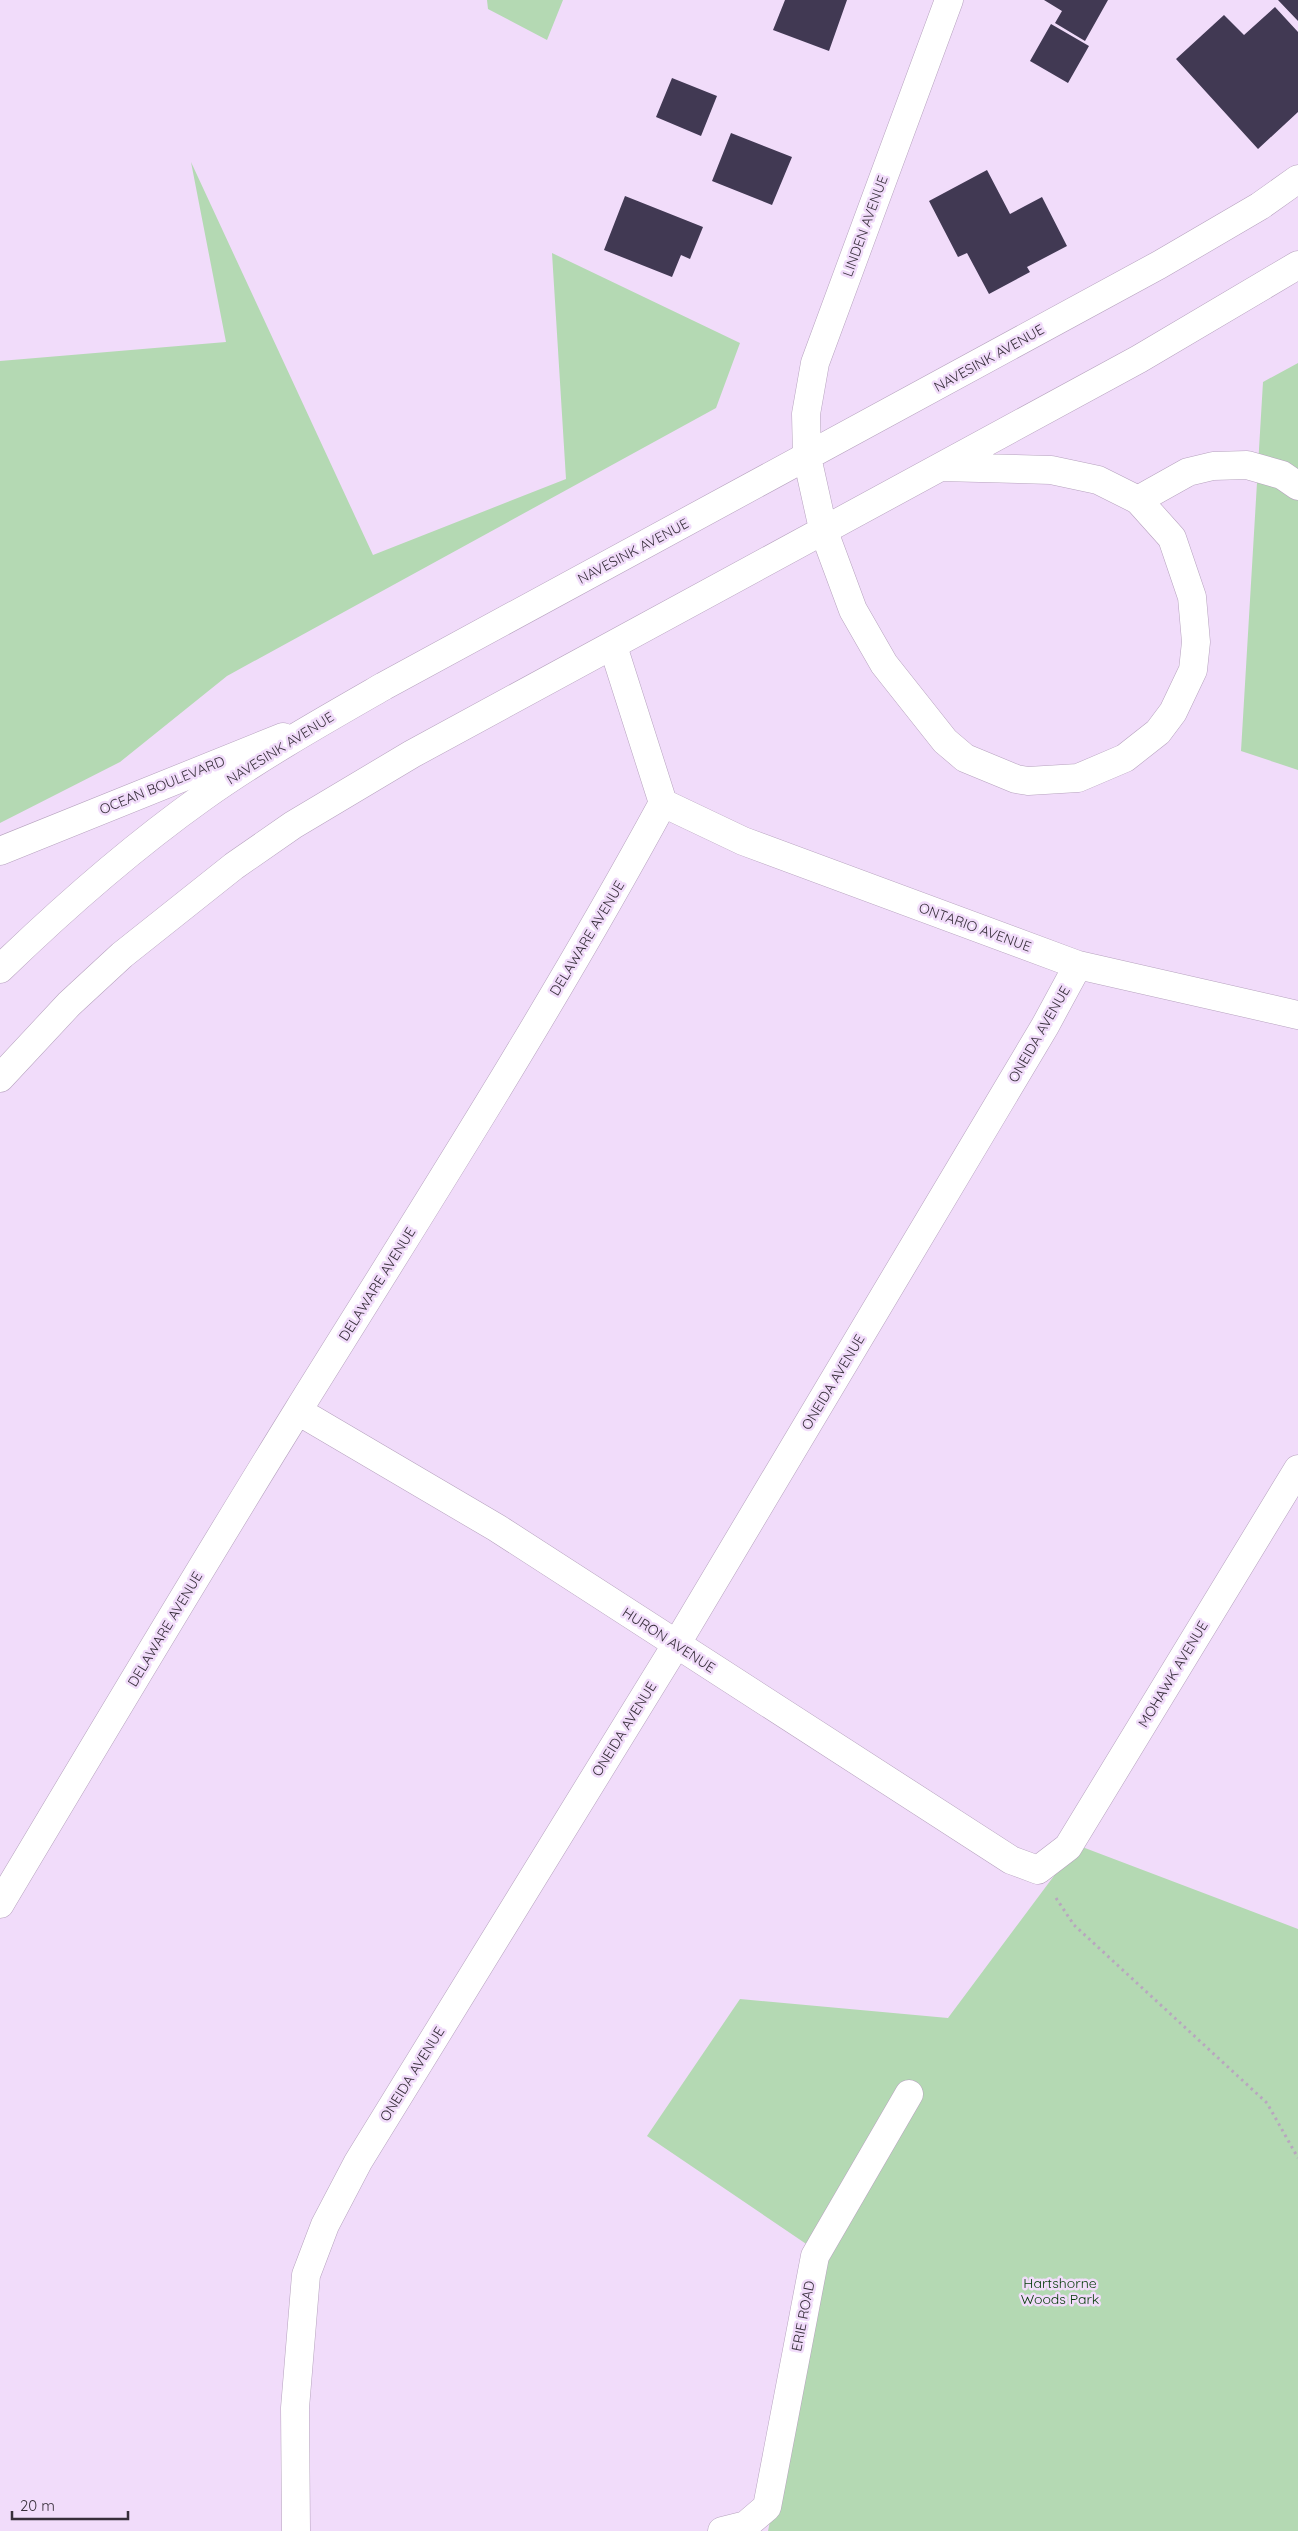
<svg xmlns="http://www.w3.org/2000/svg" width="1298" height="2531" viewBox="0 0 1298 2531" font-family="Quicksand,sans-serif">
<rect width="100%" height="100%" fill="#f1dcfa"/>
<path fill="#b4d9b3" d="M487,0h76l-16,40 -59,-31z
M191,162l182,393 193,-76 -14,-226 188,90 -24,65 -489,268 -107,86 -120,61v-462l226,-19z
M1298,363v407l-57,-19 22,-369z
M1077,1845l221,84v602h-530l56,-275 -177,-120 93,-137 208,19z"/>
<path fill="#413953" d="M785,0h62l-18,51 -56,-21z
M1044,0h64l-23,41 -30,-18 7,-12z
M1278,0h20v21z
M1275,7l23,25v80l-40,37 -82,-90 48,-44 20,20z
M1051,24l38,22 -21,37 -38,-22z
M672,78l45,18 -16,40 -45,-19z
M731,133l61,24 -20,48 -60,-24z
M987,170l23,44 32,-17 25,49 -40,21 3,5 -41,22 -22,-41 -9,4 -29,-56z
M625,196l78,31 -13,32 -9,-4 -9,22 -68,-27z"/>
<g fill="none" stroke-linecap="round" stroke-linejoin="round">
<g stroke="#b6a2be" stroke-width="29">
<path id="street" d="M1138,500l50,-28 25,-6 34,-1 35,10 16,11
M663,803l80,38 335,124 220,50
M298,1411l199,117 514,332 27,10 30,-23 230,-378
M0,1904c98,-164 196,-329 297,-492 125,-201 253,-401 366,-609l-50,-157
M296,2531l-1,-123 11,-133 19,-50 33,-63 318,-517 369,-619 33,-61
M722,2531l24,-6 21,-18 48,-251 94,-162"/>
</g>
<g stroke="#b6a2be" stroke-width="29">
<path id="secondary" d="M807,457l-1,-43 9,-51 134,-363
M0,851l283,-114"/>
</g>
<g stroke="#b6a2be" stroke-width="29">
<path id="highway" d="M807,457l16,72 30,81 31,54 61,77 20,17 51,21 12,2 50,-3 47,-20 33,-26 15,-20 20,-42 3,-28 -4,-45 -20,-59 -34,-38 -40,-20 -47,-10 -110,-3
M0,969c64,-62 130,-120 203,-172 58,-41 120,-76 181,-111l775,-421 101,-59 38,-27
M0,1078l69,-74 53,-49 112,-89 59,-41 119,-71 727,-395 159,-94"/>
</g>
<path stroke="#b8a7bf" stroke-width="3" stroke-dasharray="2.5 4" stroke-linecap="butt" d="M1056,1898l18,27 193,178 31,55"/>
<use href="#street" stroke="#fff" stroke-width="28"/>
<use href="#secondary" stroke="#fff" stroke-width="28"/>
<use href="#highway" stroke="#fff" stroke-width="28"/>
</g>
<g text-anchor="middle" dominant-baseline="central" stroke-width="5" stroke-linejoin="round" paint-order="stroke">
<g font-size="14" fill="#372e3a" stroke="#f1dcfa">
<text transform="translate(865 226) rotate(-70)">LINDEN AVENUE</text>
<text transform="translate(989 358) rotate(-29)">NAVESINK AVENUE</text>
<text transform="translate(633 551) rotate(-28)">NAVESINK AVENUE</text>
<text transform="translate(280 748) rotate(-32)">NAVESINK AVENUE</text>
<text transform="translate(162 785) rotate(-22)">OCEAN BOULEVARD</text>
<text transform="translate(975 927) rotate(20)">ONTARIO AVENUE</text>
<text transform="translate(587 938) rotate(-59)">DELAWARE AVENUE</text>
<text transform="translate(1039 1034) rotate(-60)">ONEIDA AVENUE</text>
<text transform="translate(377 1284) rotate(-58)">DELAWARE AVENUE</text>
<text transform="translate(833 1382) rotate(-59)">ONEIDA AVENUE</text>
<text transform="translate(165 1629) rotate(-59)">DELAWARE AVENUE</text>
<text transform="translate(669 1640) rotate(33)">HURON AVENUE</text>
<text transform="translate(1173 1674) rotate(-59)">MOHAWK AVENUE</text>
<text transform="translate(624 1729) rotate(-58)">ONEIDA AVENUE</text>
<text transform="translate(412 2074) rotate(-58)">ONEIDA AVENUE</text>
<text transform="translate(803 2316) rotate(-79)">ERIE ROAD</text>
</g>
<g font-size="14" fill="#003805" stroke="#f1dcfa">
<text x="1060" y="2283">Hartshorne<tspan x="1060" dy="16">Woods Park</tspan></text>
</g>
</g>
<path d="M12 2511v8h116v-8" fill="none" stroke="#372e3a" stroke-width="2.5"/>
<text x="20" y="2511" font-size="15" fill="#372e3a" stroke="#f1dcfa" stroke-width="4" paint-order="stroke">20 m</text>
</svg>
